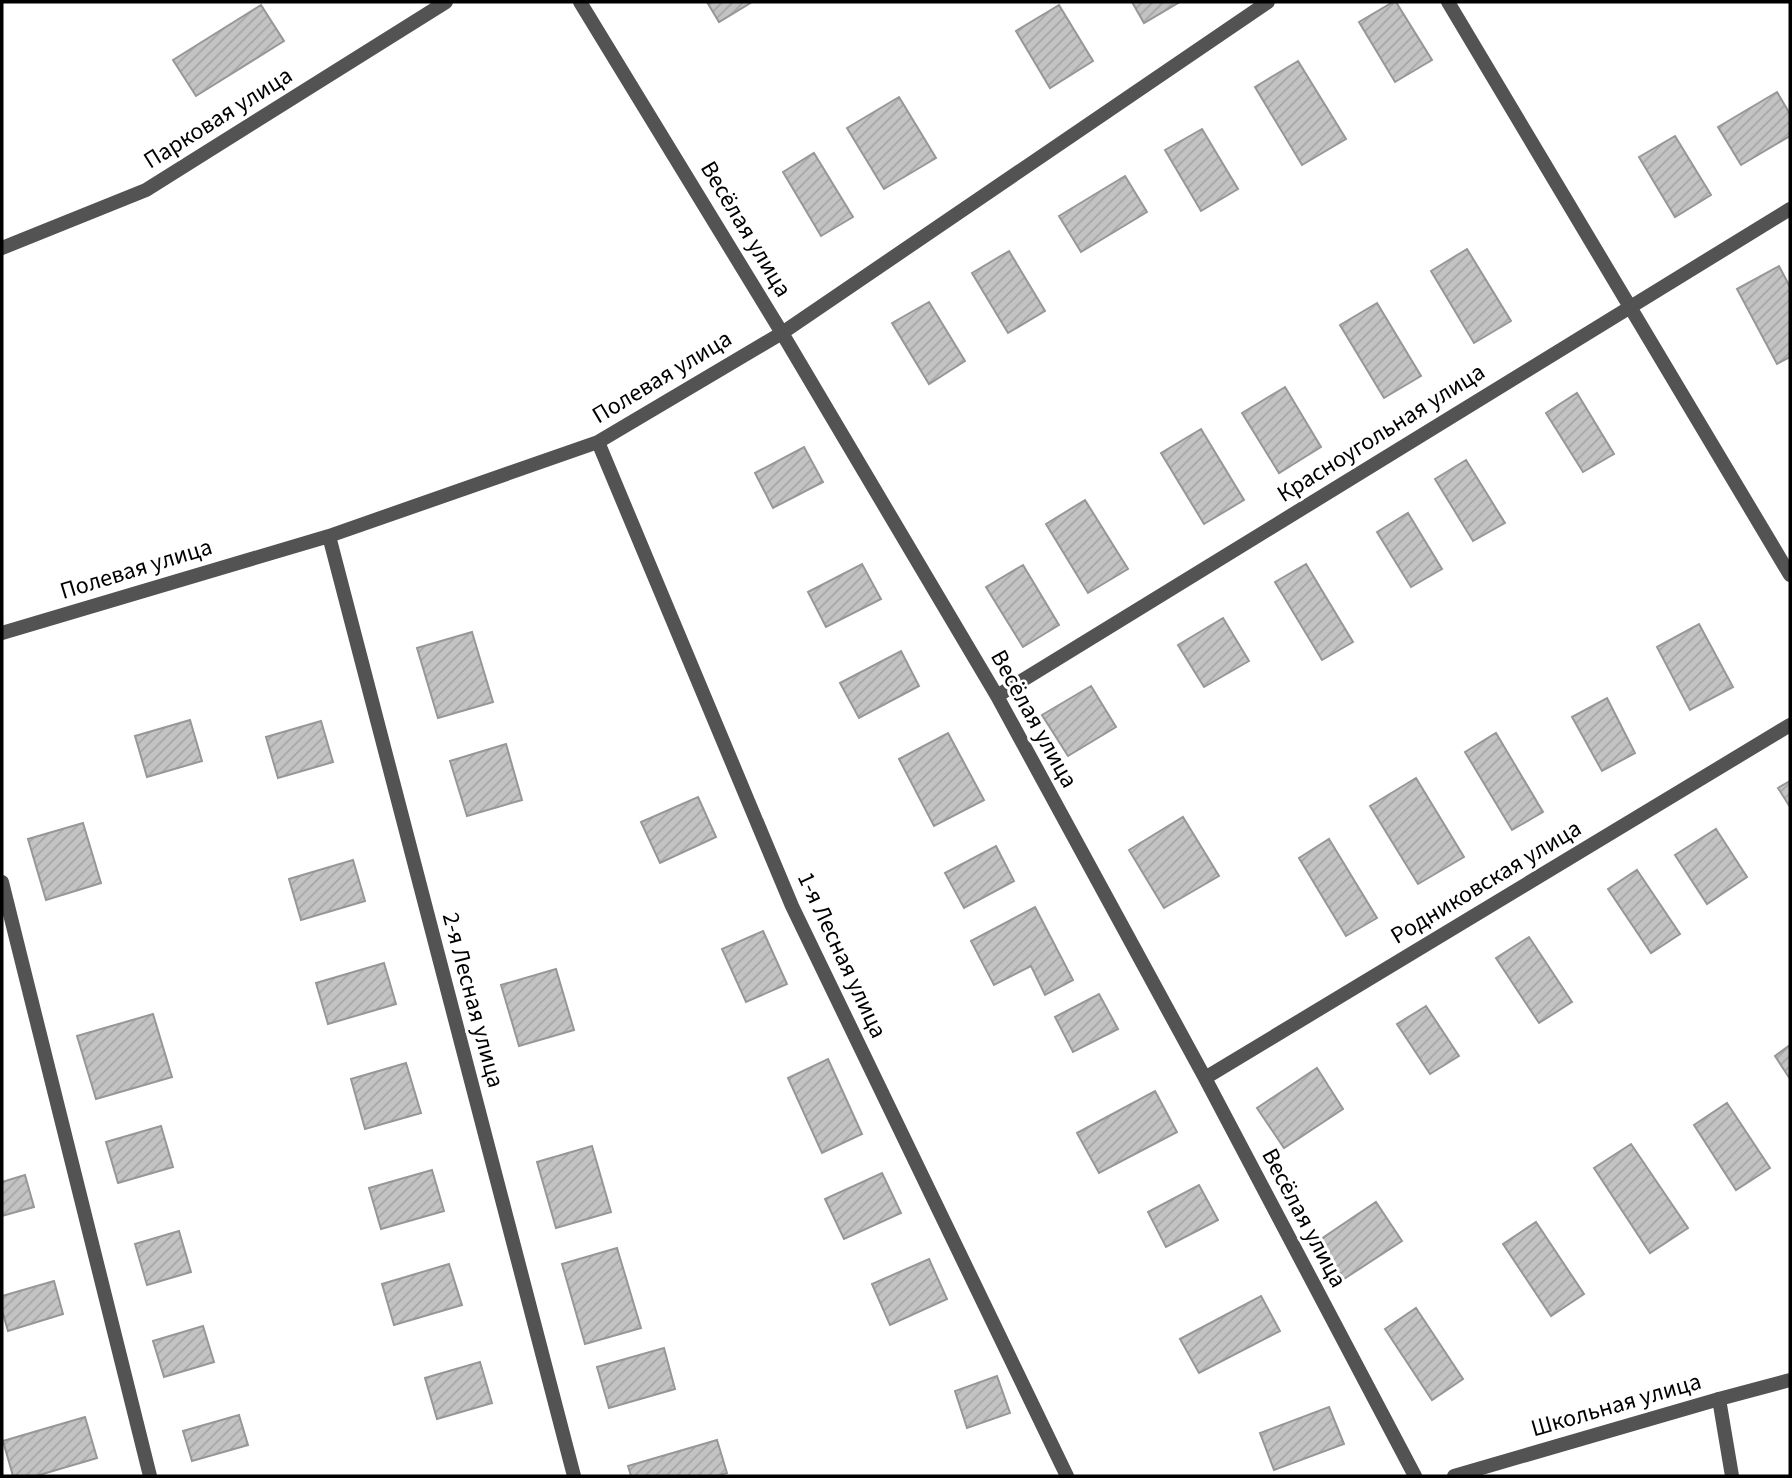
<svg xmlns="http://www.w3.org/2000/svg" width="1792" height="1478" viewBox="0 0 1792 1478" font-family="'Source Sans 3',sans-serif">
<defs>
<pattern id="building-hatch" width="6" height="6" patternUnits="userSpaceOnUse" patternTransform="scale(1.75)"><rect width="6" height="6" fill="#c3c3c3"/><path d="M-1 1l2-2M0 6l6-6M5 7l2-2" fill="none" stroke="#a6a6a6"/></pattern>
</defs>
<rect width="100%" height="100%" fill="#fff"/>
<path fill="url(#building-hatch)" stroke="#979797" stroke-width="2" d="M707,2h45l-33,20z
M1132,2h45l1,1 -34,20z
M1393,2h3l36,58 -37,22 -36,-60z
M261,5l23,36 -88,55 -23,-36z
M1059,5l34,56 -43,27 -34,-57z
M1298,61l48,78 -44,26 -47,-78z
M1777,92l13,22v22l-49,29 -23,-38z
M899,97l37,61 -52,31 -37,-61z
M1202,129l36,60 -37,22 -36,-61z
M1675,136l36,59 -36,22 -36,-60z
M814,153l39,64 -32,19 -38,-64z
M1125,176l22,36 -66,40 -22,-36z
M1467,249l44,72 -37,22 -43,-72z
M1009,251l36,60 -37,22 -36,-60z
M1779,266l11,21v70l-13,7 -40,-75z
M929,302l36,59 -36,23 -37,-61z
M1377,303l44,73 -37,22 -44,-73z
M1285,387l36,60 -42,26 -37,-60z
M1577,393l37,61 -31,18 -37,-59z
M1201,429l43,71 -40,24 -43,-71z
M804,447l19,35 -50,26 -18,-35z
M1466,460l39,63 -32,18 -38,-62z
M1085,500l43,69 -40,24 -42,-69z
M1408,513l34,56 -31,18 -34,-55z
M862,564l19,35 -55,28 -18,-35z
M1306,564l47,78 -31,18 -47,-78z
M1023,565l36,60 -36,22 -37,-60z
M1223,618l26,43 -45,26 -26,-42z
M1699,624l34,63 -43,23 -33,-63z
M472,632l21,70 -55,16 -21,-70z
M901,651l18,35 -60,32 -19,-35z
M1091,686l25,41 -48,29 -26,-41z
M1607,698l28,55 -33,18 -30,-54z
M190,720l12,41 -55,16 -12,-41z
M321,721l12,41 -55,16 -12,-41z
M948,733l36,67 -50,26 -35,-67z
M1496,733l47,79 -31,18 -47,-78z
M506,744l16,56 -55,16 -17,-55z
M1416,778l48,79 -46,27 -48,-78z
M1790,781v26l-12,-19z
M698,797l18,40 -56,26 -19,-41z
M1183,817l36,59 -55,32 -35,-58z
M83,823l18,60 -55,17 -18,-61z
M1716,829l31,48 -40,27 -32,-49z
M1329,839l48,79 -31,18 -47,-78z
M996,846l18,35 -50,27 -19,-35z
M353,860l12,41 -64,19 -12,-41z
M1637,870l43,64 -29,19 -43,-64z
M1035,907l38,73 -28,15 -14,-29 -37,19 -23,-44z
M763,931l24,53 -41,18 -24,-53z
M1529,937l43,65 -33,21 -43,-65z
M384,963l12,41 -68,20 -12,-41z
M556,969l18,61 -55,16 -18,-61z
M1099,994l19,35 -45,23 -18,-35z
M1426,1006l33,50 -29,18 -33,-50z
M153,1014l19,63 -76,22 -19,-63z
M1790,1045v34l-15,-23z
M828,1059l34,75 -40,19 -34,-75z
M406,1063l15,50 -56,16 -14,-50z
M1317,1068l26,41 -59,39 -27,-40z
M1155,1091l22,41 -78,41 -22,-40z
M1727,1103l43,65 -34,22 -42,-65z
M161,1126l12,41 -55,16 -12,-41z
M1631,1144l57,84 -38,25 -56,-85z
M592,1146l19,66 -55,16 -19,-66z
M432,1170l12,41 -63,18 -12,-41z
M882,1173l19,40 -57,26 -19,-40z
M25,1175l9,32 -32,9v-34z
M1199,1185l19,35 -52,27 -18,-35z
M1376,1202l26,39 -58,38 -26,-38z
M1536,1222l48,72 -33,22 -48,-72z
M179,1231l12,41 -44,13 -12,-41z
M617,1248l24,80 -56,16 -23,-80z
M929,1259l18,40 -57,26 -18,-41z
M449,1264l13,41 -68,20 -12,-41z
M54,1281l9,33 -55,17 -6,-21v-14z
M1261,1296l19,35 -81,42 -19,-34z
M1416,1308l47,71 -31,21 -47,-71z
M203,1326l11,36 -50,15 -11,-36z
M664,1348l11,41 -66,19 -12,-41z
M480,1362l12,41 -55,16 -12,-41z
M997,1376l13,37 -43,15 -12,-37z
M1329,1407l15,37 -70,26 -14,-37z
M239,1415l9,30 -56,16 -9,-30z
M85,1417l12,41 -61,18h-23l-10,-35z
M717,1440l10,33 -10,3h-86l-3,-10z"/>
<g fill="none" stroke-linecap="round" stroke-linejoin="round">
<path stroke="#535353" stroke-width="14" d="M580,2l202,331 215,363 208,382 210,398
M1448,2l342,573
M2,248l144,-58 300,-188
M598,442l194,464 275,570
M329,536l245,940
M2,633l327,-97 269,-94 184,-109 486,-331
M997,696l793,-487
M2,882l148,594
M1205,1078l585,-353
M1719,1399l13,77"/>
<path stroke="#535353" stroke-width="14" d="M1454,1476l265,-77 71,-19"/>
</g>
<g text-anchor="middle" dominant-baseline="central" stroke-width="6" stroke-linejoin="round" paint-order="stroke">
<g font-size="24" fill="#000" stroke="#fff">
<text transform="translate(218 118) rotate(-32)">Парковая улица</text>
<text transform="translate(746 229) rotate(59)">Весёлая улица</text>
<text transform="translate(662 377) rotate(-31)">Полевая улица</text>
<text transform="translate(1381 433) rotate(-32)">Красноугольная улица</text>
<text transform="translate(136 569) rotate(-17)">Полевая улица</text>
<text transform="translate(1034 719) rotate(61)">Весёлая улица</text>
<text transform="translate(1486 882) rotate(-31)">Родниковская улица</text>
<text transform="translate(842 955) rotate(65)">1-я Лесная улица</text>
<text transform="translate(473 1000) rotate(75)">2-я Лесная улица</text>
<text transform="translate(1304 1218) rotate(62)">Весёлая улица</text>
<text transform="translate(1616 1405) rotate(-16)">Школьная улица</text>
</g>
</g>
<rect width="1792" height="1478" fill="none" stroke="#000000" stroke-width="7"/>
</svg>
